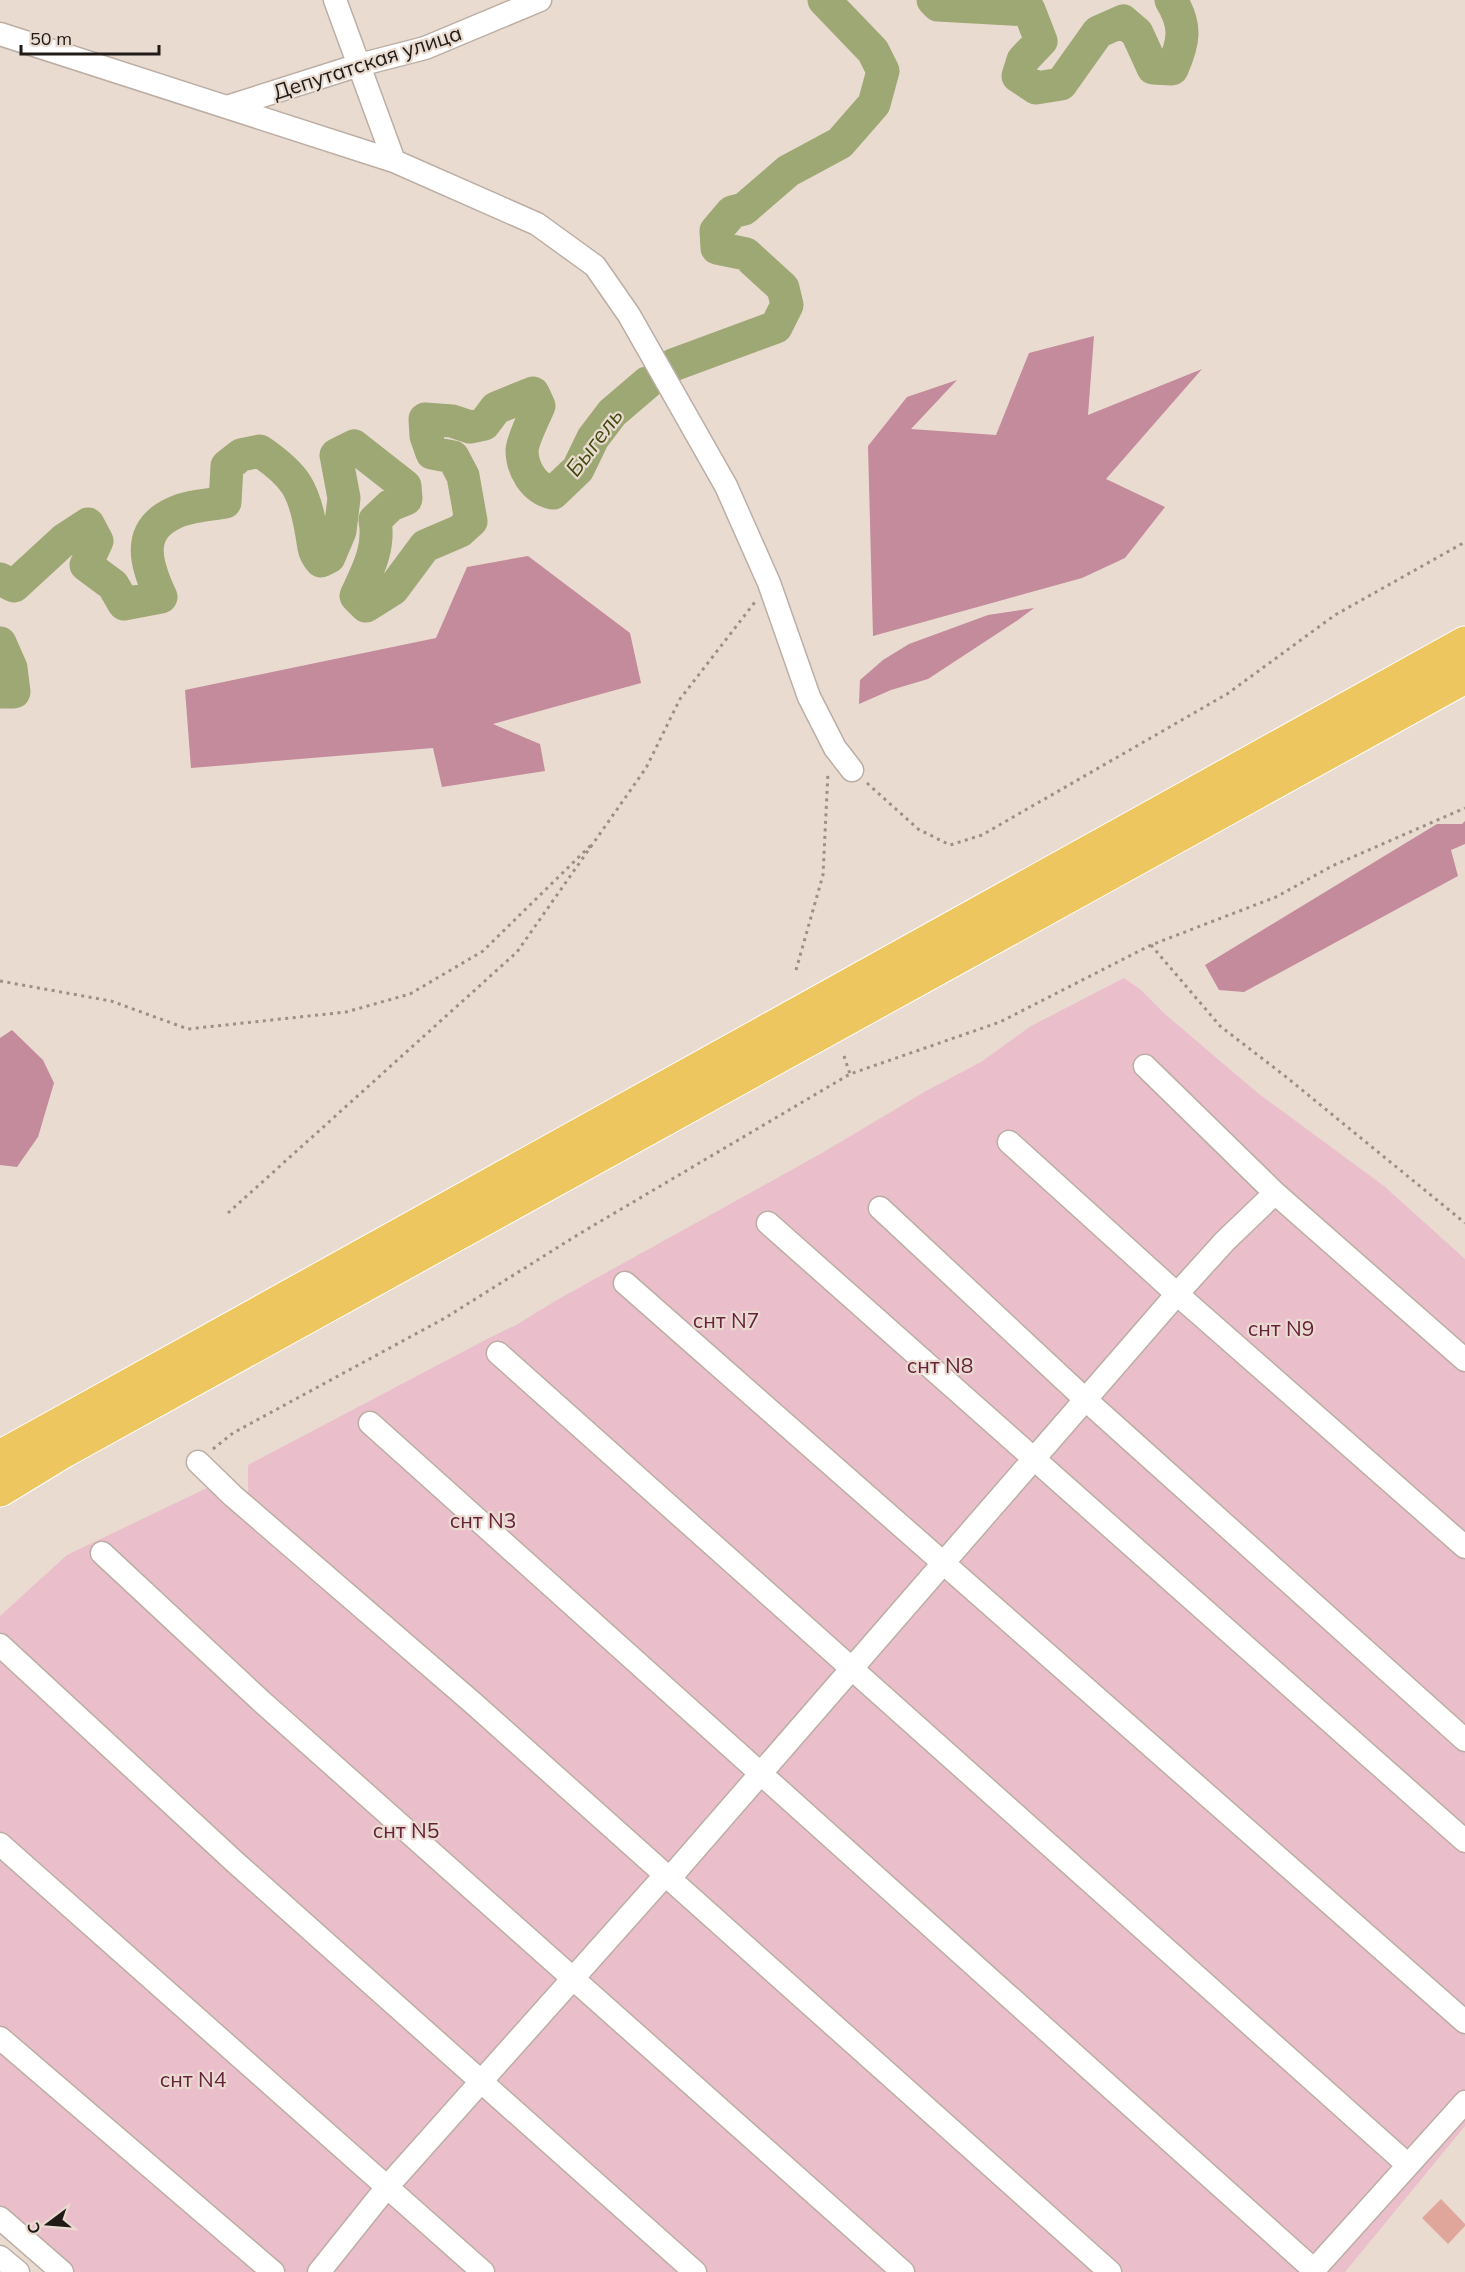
<svg xmlns="http://www.w3.org/2000/svg" width="1465" height="2272" viewBox="0 0 1465 2272" font-family="Mulish,sans-serif">
<rect width="100%" height="100%" fill="#eadbd0"/>
<path fill="#eabfcb" d="M1124,978l16,11 26,26 93,79 125,92 81,73v867l-120,146h-228l-869,-772v-35l241,-127 29,-14 37,-23 267,-148 104,-62 55,-29 50,-36z
M209,1487l285,240 607,545h-1048l-53,-47v-609l67,-61z"/>
<path fill="#c38b9b" d="M1094,336l-6,79 114,-46 -96,110 59,28 -40,51 -43,20 -209,58 -5,-190 39,-49 50,-17 -46,49 85,6 33,-82z
M528,556l102,77 11,50 -148,41 47,20 5,27 -103,16 -9,-39 -242,20 -6,-78 251,-52 31,-71z
M1034,608l-16,12 -90,59 -37,11 -32,14 1,-24 23,-20 26,-16 79,-29z
M1465,821v23l-14,6 7,26 -214,116 -25,-2 -14,-25 232,-141h25z
M12,1030l31,30 11,23 -16,54 -21,30 -17,-2v-127z"/>
<g fill="none" stroke-linecap="round" stroke-linejoin="round">
<path stroke="#9da874" stroke-width="33" d="M933,0l5,5 91,5 12,31 -18,19 -5,16 18,12 25,-4 37,-52 25,-11 14,12 16,35 19,1c12,-27 15,-43 -1,-69
M673,365l103,-38 11,-22 -4,-17 -37,-34 -29,-6 -1,-17 16,-19 12,-3 44,-38 52,-28 34,-39 9,-33 -10,-20 -49,-51
M0,579l14,7 51,-47 23,-15 9,17 -11,24 27,20 11,19 37,-7c-15,-32 -26,-66 13,-84 14,-7 35,-8 51,-11l2,-36 14,-11 19,-4c35,24 44,38 51,79 3,13 1,21 10,31l8,-4 11,-26 4,-33 -8,-43 18,-9 51,40 1,13 -15,6 -16,15c5,28 -7,50 -19,76l10,10 27,-17 32,-43 35,-15 11,-10 -8,-45 -10,-19 -21,-4 -6,-17 -1,-17 27,2 18,6 14,-3 12,-16 37,-15 6,13c-5,11 -16,33 -17,44 0,19 12,39 31,43l25,-24 15,-31 19,-25 35,-30
M0,643l11,25 3,24h-14"/>
</g>
<path fill="#e0a59b" d="M1441,2199l24,25v2l-17,18 -26,-26z"/>
<g fill="none" stroke-linecap="round" stroke-linejoin="round">
<g stroke="#bcaea4" stroke-width="25">
<path id="minor" d="M335,0l59,161
M0,34l394,127 143,63 58,42 34,49 97,171 43,97 40,114 26,51 17,22
M227,107l132,-42 66,-17 115,-48
M1145,1066l130,127 190,167
M1009,1142l168,152 288,253
M880,1208l206,192 379,340
M768,1223l697,618
M625,1283l840,739
M498,1353l910,812
M370,1423l944,847
M198,1462l35,34 240,207 637,569
M102,1553l159,148 642,571
M0,1645l236,218 459,409
M0,1844l483,428
M669,1879l508,-585 48,-53 50,-48
M0,2038l273,234
M0,2218l62,54
M0,2257l18,15
M319,2272l68,-85 272,-305
M1312,2272l153,-170"/>
</g>
<g stroke="#fff" stroke-width="35">
<path id="highway" d="M0,1457l1465,-814
M0,1490l64,-39 1401,-774"/>
</g>
<path stroke="#9b9087" stroke-width="3" stroke-dasharray="3 4.5" stroke-linecap="butt" d="M867,783l51,46 32,16 32,-10 245,-141 108,-79 130,-73
M1151,945l69,81 65,50 180,147
M796,970l27,-95 5,-103
M0,981l111,20 77,28 158,-17 64,-18 73,-43 108,-106
M844,1056l6,18
M228,1213l289,-261 129,-184 34,-69 75,-97
M213,1449l20,-16 212,-115 134,-84 271,-160 150,-52 151,-77 125,-48 56,-31 133,-58"/>
<use href="#minor" stroke="#fff" stroke-width="22"/>
<use href="#highway" stroke="#edc660" stroke-width="33"/>
</g>
<g text-anchor="middle" dominant-baseline="central" stroke-width="4.5" stroke-linejoin="round" paint-order="stroke">
<g font-size="21" fill="#201b17" stroke="#eadbd0">
<text transform="translate(367 62) rotate(-18)">Депутатская улица</text>
</g>
<g font-size="21" fill="#66213b" stroke="#eadbd0">
<text x="726" y="1320">снт N7</text>
<text x="1281" y="1328">снт N9</text>
<text x="940" y="1365">снт N8</text>
<text x="483" y="1520">снт N3</text>
<text x="406" y="1830">снт N5</text>
<text x="193" y="2079">снт N4</text>
</g>
<g font-size="22" font-style="italic" fill="#414a0d" stroke="#eadbd0">
<text transform="translate(594 442) rotate(-53)">Быгель</text>
</g>
</g>
<g transform="translate(48 2224) rotate(254)" stroke="#eadbd0" stroke-width="4.5" paint-order="stroke">
<path d="M0-4.5L10 22L0 15L-10 22Z" fill="#201b17"/>
<text y="-9" font-size="16" font-weight="bold" text-anchor="middle" fill="#201b17">С</text>
</g>
<path d="M21 45v9h138v-9" fill="none" stroke="#201b17" stroke-width="3"/>
<text x="30" y="45" font-size="18" fill="#201b17" stroke="#eadbd0" stroke-width="4.5" paint-order="stroke">50 m</text>
</svg>
